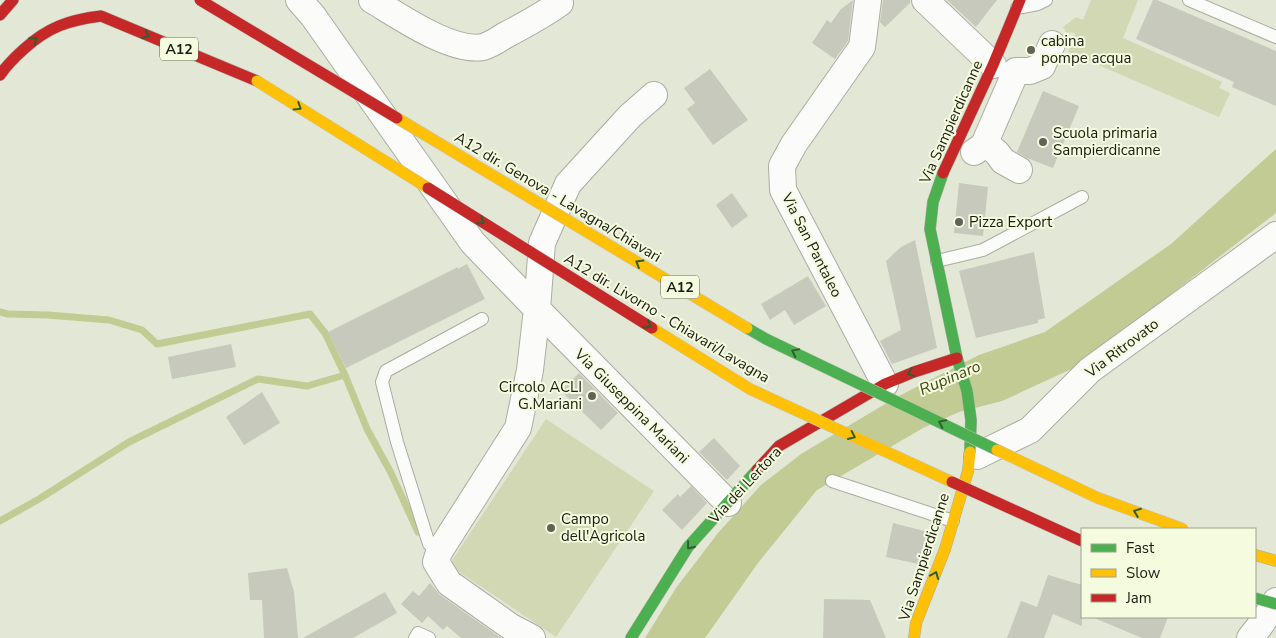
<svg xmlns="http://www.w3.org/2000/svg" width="1276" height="638" viewBox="0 0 1276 638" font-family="'Nunito Sans',sans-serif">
<rect width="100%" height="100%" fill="#e3e7d6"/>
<path fill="#d1d8b3" d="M1091,0h47l-15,38 99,44 -3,6 11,5 -11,24 -151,-65 8,-18 -2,-1 -8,-1 -3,-5 13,-10 7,3z
M546,419l108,72 -98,146 -107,-72z"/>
<path fill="#c1cb93" d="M1276,149v64l-198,153 -76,35 -43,11 -36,16 -106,62 -59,73 -53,75h-60l31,-50 42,-55 43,-48 40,-31 96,-57 82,-42 66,-23 126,-88z"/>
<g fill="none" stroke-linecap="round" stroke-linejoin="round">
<path stroke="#c1cb93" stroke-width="7" d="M0,312l8,2 40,1 61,5 33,10 15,14 153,-30 15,19 20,42 22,54 24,44 27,59
M0,521l39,-22 90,-57 129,-63 49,7 38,-11"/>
</g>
<path fill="#c6c9bc" d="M853,0l-5,41 -13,18 -23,-16 15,-23 4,3 10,-14z
M883,0h27v3l-25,24 -5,-5z
M947,0h50l-21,27z
M1153,0h4l119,51v55l-44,-19 2,-5 -98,-43z
M710,69l38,51 -35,25 -26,-36 8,-6 -11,-15z
M1043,91l36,15 -26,62 -26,-10 -10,-6z
M959,183l29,4 -5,49 -29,-3z
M732,193l16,23 -16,12 -16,-23z
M915,240l22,108 -45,16 -12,-23 21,-11 -15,-69 15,-14z
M1034,252l11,66 -7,2v3l-62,15 -17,-67z
M467,264l18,35 -139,69 -18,-36 130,-65v2z
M808,276l18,30 -32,19 -9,-15 -15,10 -9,-16z
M231,344l5,23 -64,12 -4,-22z
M579,373l39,40 -17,17 -40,-39z
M262,392l18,31 -36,22 -18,-28z
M714,438l26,28 -13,14 -28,-28z
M691,486l16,17 -25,27 -20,-20 16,-16 2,3z
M893,523l35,9 -10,32 -32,-7z
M287,568l7,24 4,46h-34l-2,-38h-12l-2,-27z
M1048,575l34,10v41l-29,-12 -9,24h-37l14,-37 16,6z
M430,583l10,12 61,43h-40l-14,-12 -4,4 -15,-14 -6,7 -21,-19 12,-13 6,5z
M385,592l12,21 -44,25h-50z
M824,599l46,1 16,38h-63z
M1092,617h76l-8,21h-18z"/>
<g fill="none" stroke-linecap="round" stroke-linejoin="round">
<g stroke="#aaada1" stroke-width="14">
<path id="lane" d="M1189,0l87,37
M1017,8l21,-4 8,-4
M937,261l46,-11 99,-53
M832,481l121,40
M439,552l-10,-8 -32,-102 -15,-60 4,-11 96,-52
M415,638l3,-5 11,5"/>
</g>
<g stroke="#aaada1" stroke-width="28">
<path id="street" d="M299,0l14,16 160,227 64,66 191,194
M372,0c27,16 80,53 111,47 7,-2 15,-7 21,-11 19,-10 38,-20 56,-33
M868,0l-6,47 -68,97 -12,22 1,24 102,194
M925,0l68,65
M983,147l33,-76h14l12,-5 10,-22
M974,152l6,-4 9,-2 8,7 6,8 16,9
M977,456l53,-26 60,-60 186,-135
M532,638l-21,-11 -62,-44 -13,-21 3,-10 79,-124 12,-58 7,-61 5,-66 26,-59 62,-68 24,-21
M1250,638l12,-15 14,-22"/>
</g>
<g stroke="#aaada1" stroke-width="12">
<path id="fast" d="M943,173l-10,29 -3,27 27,129 10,33 4,29 -1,32
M631,638l57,-91 69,-77"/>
</g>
<g stroke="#aaada1" stroke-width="12">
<path id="slow" d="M1255,555l21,6
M914,638l2,-15 29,-74 23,-78 2,-19"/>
</g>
<g stroke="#aaada1" stroke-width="12">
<path id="jam" d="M0,15l13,-15
M0,75c7,-10 15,-18 24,-26 24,-22 45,-29 77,-33l156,65
M943,173l50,-108 27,-65
M757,470l22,-24 106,-62 29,-12 43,-14"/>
</g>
<use href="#lane" stroke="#fbfbf9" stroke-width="12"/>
<use href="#street" stroke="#fbfbf9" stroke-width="26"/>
<use href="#fast" stroke="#4caf50" stroke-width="11"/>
<use href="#slow" stroke="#ffc107" stroke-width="11"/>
<use href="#jam" stroke="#c62828" stroke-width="11"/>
<g stroke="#c2c4bd" stroke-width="12" stroke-linecap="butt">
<path id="fast-bridge" d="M747,328l19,11 231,111
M1255,598l21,6"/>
</g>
<g stroke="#c2c4bd" stroke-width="12" stroke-linecap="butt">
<path id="slow-bridge" d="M257,81l171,107
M397,118l350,210
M652,328l98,61 202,93
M997,450l101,48 85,31"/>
</g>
<g stroke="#c2c4bd" stroke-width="12" stroke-linecap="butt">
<path id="jam-bridge" d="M200,0l197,118
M428,188l224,140
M952,482l130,59"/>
</g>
<use href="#fast-bridge" stroke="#4caf50" stroke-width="11"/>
<use href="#slow-bridge" stroke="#ffc107" stroke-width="11"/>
<use href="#jam-bridge" stroke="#c62828" stroke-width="11"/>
</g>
<defs><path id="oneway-chevron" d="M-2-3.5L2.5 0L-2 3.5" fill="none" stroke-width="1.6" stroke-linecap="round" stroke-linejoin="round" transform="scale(1.25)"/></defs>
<g stroke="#305e2d">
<use href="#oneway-chevron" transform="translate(146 35) rotate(23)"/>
<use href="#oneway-chevron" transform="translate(34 40) rotate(-39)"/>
<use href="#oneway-chevron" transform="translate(298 107) rotate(32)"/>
<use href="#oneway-chevron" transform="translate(481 221) rotate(32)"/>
<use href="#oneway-chevron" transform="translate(639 263) rotate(-149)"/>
<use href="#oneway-chevron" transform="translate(648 325) rotate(32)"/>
<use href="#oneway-chevron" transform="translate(795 352) rotate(-154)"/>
<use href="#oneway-chevron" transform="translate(911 373) rotate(158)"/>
<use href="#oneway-chevron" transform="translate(942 423) rotate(-154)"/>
<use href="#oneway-chevron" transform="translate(852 436) rotate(25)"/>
<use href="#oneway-chevron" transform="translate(1137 512) rotate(-159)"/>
<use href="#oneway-chevron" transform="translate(690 546) rotate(128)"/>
<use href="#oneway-chevron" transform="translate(935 575) rotate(-68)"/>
</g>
<g fill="#606356" stroke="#f5fbde" stroke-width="2">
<circle cx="1031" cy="50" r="5"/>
<circle cx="1043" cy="142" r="5"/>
<circle cx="959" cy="222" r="5"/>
<circle cx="592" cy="396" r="5"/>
<circle cx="551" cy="528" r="5"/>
</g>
<g text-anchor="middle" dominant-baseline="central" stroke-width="4" stroke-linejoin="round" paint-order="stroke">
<g fill="#f5fbde" stroke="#5c5f4e" stroke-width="1">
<rect x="160" y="37.5" width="38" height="23" rx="4"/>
<rect x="661" y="275.5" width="38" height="23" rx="4"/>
</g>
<g font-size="14" font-weight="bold" fill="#1a1c11">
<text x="179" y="49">A12</text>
<text x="680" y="287">A12</text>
</g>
<g font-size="15" fill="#1a1c11" stroke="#f5fbde" text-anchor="start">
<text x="1041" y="41">cabina<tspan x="1041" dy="17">pompe acqua</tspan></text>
<text x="1053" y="133">Scuola primaria<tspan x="1053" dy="17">Sampierdicanne</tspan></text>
<text x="969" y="222">Pizza Export</text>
<text x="582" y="387" text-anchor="end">Circolo ACLI<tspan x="582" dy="17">G.Mariani</tspan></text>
<text x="561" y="519">Campo<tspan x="561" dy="17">dell'Agricola</tspan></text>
</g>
<g font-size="15" fill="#1a1c11" stroke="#f5fbde">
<text transform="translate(951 122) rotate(-66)">Via Sampierdicanne</text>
<text transform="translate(558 197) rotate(31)">A12 dir. Genova - Lavagna/Chiavari</text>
<text transform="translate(812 245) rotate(63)">Via San Pantaleo</text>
<text transform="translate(667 318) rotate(31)">A12 dir. Livorno - Chiavari/Lavagna</text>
<text transform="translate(1122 348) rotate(-37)">Via Ritrovato</text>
<text transform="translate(632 406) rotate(45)">Via Giuseppina Mariani</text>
<text transform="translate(745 485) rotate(-47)">Via dei Lertora</text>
<text transform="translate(924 557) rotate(-72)">Via Sampierdicanne</text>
</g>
<g font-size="16" font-style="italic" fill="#444b16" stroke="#f5fbde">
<text transform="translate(950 378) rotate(-23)">Rupinaro</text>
</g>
</g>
<rect x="1081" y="528" width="175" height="90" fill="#f5fbde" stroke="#9da28c"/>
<rect x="1091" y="544" width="25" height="8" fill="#4caf50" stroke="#9da28c"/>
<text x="1126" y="553" font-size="15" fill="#1a1c11">Fast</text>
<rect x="1091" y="569" width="25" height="8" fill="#ffc107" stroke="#9da28c"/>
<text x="1126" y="578" font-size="15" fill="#1a1c11">Slow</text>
<rect x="1091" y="594" width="25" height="8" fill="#c62828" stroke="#9da28c"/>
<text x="1126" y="603" font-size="15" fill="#1a1c11">Jam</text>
</svg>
